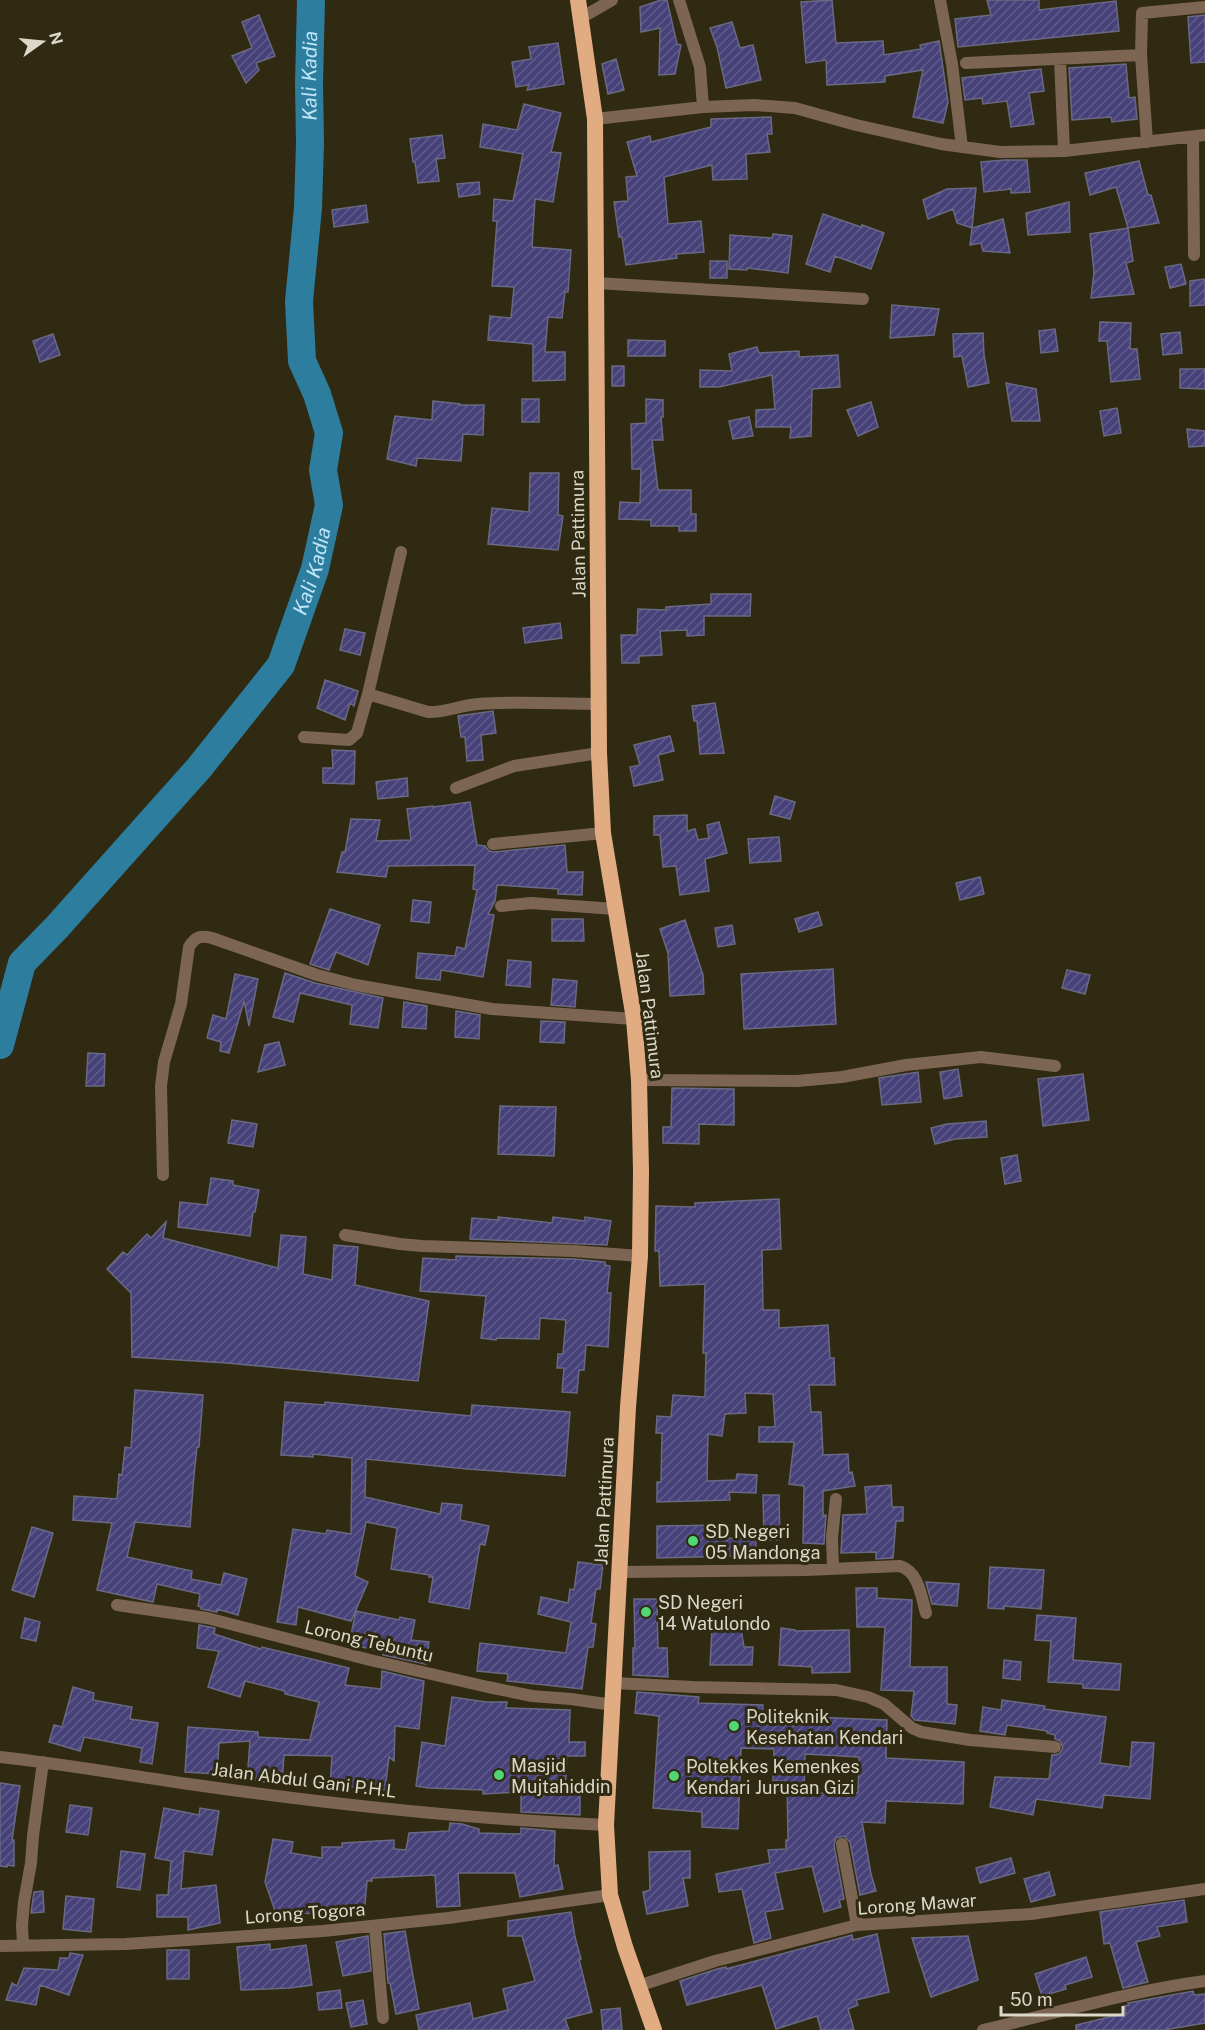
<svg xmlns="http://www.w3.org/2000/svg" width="1205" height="2030" viewBox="0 0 1205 2030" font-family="'Public Sans',sans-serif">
<defs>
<pattern id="building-hatch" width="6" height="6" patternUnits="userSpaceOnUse" patternTransform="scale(1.5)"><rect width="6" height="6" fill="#474179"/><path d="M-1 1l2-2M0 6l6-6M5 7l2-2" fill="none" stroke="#615c8b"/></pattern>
</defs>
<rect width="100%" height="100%" fill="#2f2a11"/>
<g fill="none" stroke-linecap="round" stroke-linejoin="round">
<path stroke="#2d7d9e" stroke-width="28" id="s1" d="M0,1045l22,-82 35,-36 142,-159 82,-103 34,-96 14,-64 -6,-35 6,-37 -12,-39 -15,-33 -3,-60 9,-93 2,-65 -1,-59 2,-84"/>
</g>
<path fill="url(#building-hatch)" stroke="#6a6983" stroke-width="1.5" fill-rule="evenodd" d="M661,0h6l10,44 4,1 -6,29 -16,1 1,-47 -19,4 -1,-25z
M832,0l4,43 47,-2 1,14 37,-6 -1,-4 19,-4 9,61 -5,21 -30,-6 10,-47 -38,6v6l-58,3 -1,-25 -20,3 -5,-61z
M987,0h52v10l77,-9 3,30 -161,16 -3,-28 36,-4z
M259,15l16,41 -19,7 3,7 -13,13 -14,-27 20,-8 -10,-26z
M1205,15v47l-14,1 -3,-46z
M732,22l8,26 13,-3 8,35 -35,8 -9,-41 -7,-19z
M558,43l6,41 -37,6 2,-5 -13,2 -4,-25 19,-3 -2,-12z
M616,59l8,31 -16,4 -6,-30z
M1126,64l3,34 6,-1 2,22 -25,3 -1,-5 -39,3 -3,-52z
M1041,69l3,22 -15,2 5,31 -23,3 -4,-26 -24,3 -1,-6 -17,2 -3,-22z
M524,104l37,9 -10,39 10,1 -8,49 -18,-3 -3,48 39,3 -3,42h-3l-3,26 -14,-1 -3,35h20v28l-32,1v-37l-45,-4 2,-24 21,2 3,-31 -22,-1 5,-65h-4l1,-22 19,2 10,-47 -43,-7 3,-23 34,6z
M771,117l1,17h-5l3,18 -24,2 1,25 -34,1 -1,-15 -48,12 4,47 33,-3 3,31 -28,2 1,4 -51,7 -4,-28h-3l-5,-35 14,-1 -2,-24 11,-1 -10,-34 23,-6 1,6 60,-15v-8z
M442,135l3,23 -9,1 3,22 -21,2 -3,-21h-2l-3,-23z
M1005,160h22l3,32 -19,1v-4l-27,3 -3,-30z
M1139,161l9,34h3l8,28 -31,5 -12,-41 -26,8 -5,-22z
M479,182l1,12 -21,3 -2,-13z
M976,188l-4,40 -15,-5 -4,-14 -25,10 -5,-19 24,-11z
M1069,202l1,30 -42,3 -2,-22z
M366,205l2,17 -34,5 -2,-17z
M823,214l38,13 1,-2 22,8 -13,36 -36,-13 -5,16 -24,-8z
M1003,219l7,34 -27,-2 -2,-8 -11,2 2,-17z
M1128,228l5,33 -7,2 8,31 -43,4 3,-26 -4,-38z
M773,234l19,2 -4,37 -41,-5v2l-18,-1 1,-34 42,3z
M710,261h17v17h-17z
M1181,264l5,20 -16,4 -5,-21z
M1205,279v26l-15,1v-25z
M892,305l47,4 -5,26 -44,3z
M1100,322l31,1 -1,26h7l3,30 -29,3 -4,-41h-8z
M1055,329l3,22 -17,2 -2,-22z
M1180,332l2,21 -19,2 -2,-21z
M983,333l1,22 5,28 -21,4 -6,-31 -8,1 -1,-23z
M53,334l7,21 -20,7 -7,-21z
M628,340l37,1v15h-37z
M757,347l2,6 40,-2v6l39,-2 2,32 -28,2 -1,47 -21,2 1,-11h-35v-17l19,-1 -3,-34 -53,12h-19v-17l32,1 -3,-17z
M612,366h12v20h-12z
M1180,369h25v20l-25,-1z
M1006,383l30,6 4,32h-28z
M522,399h17v23h-17z
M646,399l17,1v17h-2l2,23h-11l6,50h33v24h5v17h-17v-5h-28v-6l-32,-1 1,-17 20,1 1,-34h-9l-1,-45 15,-1z
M433,401l27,3v1h24l-1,30 -20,-1 -2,27 -44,-3 -1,8 -29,-7 8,-43 37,4z
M871,402l7,25 -20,9 -11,-26z
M1117,408l4,25 -17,3 -4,-25z
M749,417l4,19 -20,3 -4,-18z
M1187,429l18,2v15l-16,1z
M530,473h29l-1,42 5,1 -5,34 -70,-6 4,-36 37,4z
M711,594h40l-1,22h-46v19l-17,1v-6l-27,1 2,24 -23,1v7h-17l-1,-28h16l1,-26 28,1v-3l45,-3z
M560,623l2,15 -37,5 -2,-15z
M345,629l20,4 -5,22 -20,-5z
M325,680l33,11 -4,15 -4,-3 -5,17 -28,-12z
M715,703l9,50 -24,1 -3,-33h-3l-2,-15z
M493,711l3,22 -15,2 2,25 -16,1 -2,-24h-4l-3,-21z
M670,736l4,15 -16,4 5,25 -29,6 -4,-19 10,-2 -6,-20z
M332,750l23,1 -1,33 -31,-1v-15h10z
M407,778l1,18 -30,3 -2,-17z
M775,796l20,6 -5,17 -20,-5z
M470,802l7,43 8,1 4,5 5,1 71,-7 2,27h16l-1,23 -24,-1v-5l-61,-4 -2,16 -7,13 6,1 -11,62 -42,-7 -1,10 -24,-2 2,-25 37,3 2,-9 8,2 12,-59 -4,-1 2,-24 -87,1 -2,11 -49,-5 5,-20h3l6,-33 29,1 -4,21 35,-1 -4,-31 26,-3v1z
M687,815v16l8,-2 3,11 11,-2 -2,-13 12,-3 8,31 -22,6 4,32 -29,4 -4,-29 -13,1 -3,-32h-6v-19z
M779,837l2,24 -31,2 -2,-24z
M980,877l4,17 -24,6 -4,-17z
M413,900l18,2 -2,21 -18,-2z
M330,909l50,16 -12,40 -32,-13 -7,18 -19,-6z
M818,912l4,13 -23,7 -4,-13z
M552,919h31l1,22h-32z
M685,920l18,55 1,19 -34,2 -2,-43 -8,-24z
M732,925l3,19 -17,3 -3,-19z
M508,960l23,2 -1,25 -24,-2z
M833,969l3,55 -92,5 -3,-55z
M1067,970l23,5 -5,19 -23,-6z
M285,973l30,10 68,15 -5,30 -28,-4 2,-19 -52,-12 -7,29 -20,-5z
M235,974l23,5 -9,47 -5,-25 -15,52 -9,-2 1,-9 -14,-4 6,-23 13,4z
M553,979l24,2 -2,26 -24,-2z
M404,1002l23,4 -1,23 -24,-2z
M456,1011l24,4 -1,24 -24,-2z
M541,1021l24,1 -1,21 -24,-1z
M279,1042l6,23 -27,7 7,-27z
M88,1053l17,1 -1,32h-18z
M958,1069l4,27 -18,3 -4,-27z
M918,1072l3,30 -39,3 -3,-27z
M1083,1074l6,46 -46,6 -5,-47z
M672,1088l62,1v36l-35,-1v20l-36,-1v-16h8z
M500,1106l56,1 -2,49 -56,-2z
M232,1120l25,4 -4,23 -25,-4z
M986,1121l1,16 -32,2 -20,5 -4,-16 16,-4z
M1017,1155l4,26 -16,3 -4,-26z
M211,1178l22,3v4l26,5 -4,22h-2l-3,24 -72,-9 2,-25 27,3z
M779,1199l2,50 -19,1 1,60h16v18l49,-3 2,33h4l1,27h-26l2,27h10l2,43 25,-1 1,19 3,-1 3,14 -32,5v25l3,-1 -2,29 -21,-1 1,-57 -15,-2 5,-42h-35v-15h16l-2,-33 -28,-1 1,20 -21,1 -3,22 -14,-2 -1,47 29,-1 1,-6 20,1 -1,18 -27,-1 1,8 -73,2v-20h4l1,-49h-6l1,-17 14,1 2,-22 32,2 1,-44h-3l2,-69 -45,2 -1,-35h-4l1,-45 39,1v-4z
M498,1217l54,6 1,-6 32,4v-4l26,4 -4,24 -137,-6 2,-21 26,2z
M166,1222l-3,16 115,30 3,-33 25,2 -3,37 29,6 2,-35 24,2 -3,38 74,16 -11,80 -191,-18 -95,-6 -1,-64 -24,-24 16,-17 4,3 20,-21 4,4z
M456,1256l117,3 32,3v3l5,1 -3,27h4l-3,54 -22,-2 -2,25h-5l-2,23 -15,-1 2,-24h-7l1,-14h5l3,-34 -26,-2 -1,21 -42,-1 -1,2 -15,-2 5,-42 -66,-5 3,-33 33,2z
M135,1390l68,5 -4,52h-2l-3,28 -4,52 -55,-5 -8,35 65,14 -1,8 30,6 3,-12 23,6 -9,36 -21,-6v3l-16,-3v-2l-3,-1 2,-12 -43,-10 -4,18 -56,-12 15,-67 -39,-3 1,-24 43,3 2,-25 3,1 3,-28 6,1z
M285,1402l40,3v-3l146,14 1,-11 98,7 -5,64 -98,-7 -101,-10 -1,38 75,17 2,-11 20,2 -2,15 29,6 -4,19 -5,-1 -11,65 -40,-7 4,-25h-4l1,-2 -39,-6 6,-41 -31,-6 -11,54 13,6 -17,39 -53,-14 -2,18 -19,-3 16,-93 33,5 1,-4 24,4 1,-76 -39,-4v3l-32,-2z
M891,1485l1,22h11v14h-7l-3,37 -17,1v-7l-35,1 2,-38 24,-1 -2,-27z
M763,1495h16l1,45h-16z
M729,1525v13l27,1 -1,22 -21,-1v-4l-77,2v-32z
M32,1527l21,6 -19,64 -22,-7z
M578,1562l25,3 -3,24h-4l-5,34 5,1 -3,23h-5l-6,42 -75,-8 1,-7 -31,-3 3,-28 86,10 5,-31 -33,-8 3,-17 27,6 2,-14 4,1z
M990,1567l54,3 -3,39 -37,-3v3l-16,-1z
M926,1582l33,2 -2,22 -25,-2z
M856,1588h21v10l35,2 -2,67h37v37l10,1 -2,19 -40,-4 -4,-4 3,-25 -33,-1 4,-63h-28z
M634,1599h23l1,49h9l1,29 -35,-2v-27h2z
M356,1611l43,9 1,-3 15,3 -4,20 18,2 -3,22 -43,-9 1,-3 -35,-8z
M1037,1615l39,3 -3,42 48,4 -2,26 -36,-2v-4l-35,-2 3,-41 -16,-1z
M25,1618l15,4 -4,19 -15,-3z
M199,1625l16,3 -1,6 47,15 1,-2 87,21 -4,17 36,4 1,-18 42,10 -5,48 -24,-3 -1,35 -5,-4 -4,33 -40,-4 -1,4 -14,-3 2,-31 -48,-1 -2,29 -35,-4 3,-39 -31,2 -2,31 -32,-2 3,-45 70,5v5l52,3 9,-38 -34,-8v-3l-40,-10 -5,16 -32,-10 11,-36 -22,-3z
M781,1628l14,2v1l54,-1 1,42 -38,1v-6l-33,-2z
M712,1629h29l3,18h9l-1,18h-42z
M1004,1660l17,2 -1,18 -17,-2z
M73,1687l21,6 -1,7 39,7 -2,12 28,4 -6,41 -12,-2 2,-14 -58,-11 -4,14 -31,-9 5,-17 8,2z
M637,1692l62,5 -1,6 65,2 -1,19 49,1 1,-8 75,3 -1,38 78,4 -1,42 -77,-3 -1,22 -23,-1 9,52 5,17 -16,4 -10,-53 -6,-6 -8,2 -2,7 10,54 -5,1 2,7 -17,5 -12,-46 -37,7 8,36 -18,3 6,26 -17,5 -12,-54 -23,3 -3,-18 54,-11 -2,-13 18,-1v-9h2l-1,-59h-14l1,-32 -33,-1 -3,81 -36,-2v-15l-49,-4 6,-92 -24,-3zM805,1754l54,3 -1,36h-54z
M452,1697l34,5h21l-1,6 64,2 -1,32h16v14h-18l-2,38h15v21l-59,-3v-20l-38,2v-4l-54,-2 -13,-2 6,-44 23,4z
M1002,1700l43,6 -1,3 62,8 -6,46 30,4 2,-25 22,1 -4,56 -46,-4 -2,13 -66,-9 -3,16 -43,-8 5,-30 54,2 3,-24 7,-1 4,-6 -3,-7 -5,-2v-4l-8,-2v-2l-40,-6 -2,10 -25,-4 3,-24 18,3z
M0,1783l20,3 -8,54h2v26l-6,-1 -1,2 -7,-1z
M70,1805l22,3 -4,27 -22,-3z
M164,1808l35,7 1,-7 19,3 -7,44 -28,-4 -3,38 35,-4 4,38 -32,7v-13h-31v-22h11l3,-34 -16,-3z
M450,1823l12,1 17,5v4l42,1v-6l34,3 -1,35 4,-1 5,24 -43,8 -5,-24h-57l2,33 -23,1 -2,-32 -63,3v3h-5l-3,34 -33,-2v3l-27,-3 -25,9 -14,-40 8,-43 20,3 -2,11 31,5v-11h20v-4l52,-3v9l12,1 3,-17 40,-2z
M121,1851l24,3 -5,36 -23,-3z
M690,1851v27h-7l5,28 -41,8 -4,-22 7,-2 -1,-38z
M1011,1858l4,15 -35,10 -4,-15z
M1049,1872l6,23 -24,7 -7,-23z
M43,1891l1,21 -13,1 3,-21z
M66,1896l28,3 -3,33 -28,-3z
M1184,1900l3,22 -30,5 3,9 -24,6 12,40 -25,6 -13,-45 -6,1 -4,-32z
M571,1912l4,25 6,22h-2l13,53 -27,7 4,11h-150l-3,-15 54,-12 3,16 35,-9 -5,-21 32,-8 -13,-45h-14v-15z
M405,1931l14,78 -23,5 -6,-31h-2l-4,-49z
M877,1934l12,58 -33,8 2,5 -10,4 6,21h-33l-4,-14 -41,13 -14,-44 -75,20 -7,-24 37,-12 9,-2v2l126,-34 1,5z
M368,1936l3,35 -28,5 -7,-34z
M968,1936l10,44 -47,17 -19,-59z
M270,1944v6l36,-5 6,40 -22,3 -49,2 -4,-43z
M167,1950h22v29h-22z
M70,1953l13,2 -14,40 -29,-10 -4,20 -30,-5 6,-17 5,3 7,-18 34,2 2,-12h9z
M1086,1957l6,20 -27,8 1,4 -24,7 -7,-22z
M340,1990l2,18 -23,2 -2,-17z
M1193,1991l1,4 11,-1v29l-41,7h-88v-5l50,-12 -2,-7 5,-1 -1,-2z
M363,2000l4,24 -16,3 -5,-24z
M620,2008l2,22h-19l-2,-20z"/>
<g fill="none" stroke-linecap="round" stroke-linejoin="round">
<path stroke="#7d6553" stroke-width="12" d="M679,0l21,67 3,40
M940,0l12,64 10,83
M581,18l31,-18
M1060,59l4,92
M966,63l175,-8
M595,119l108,-12 51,-2 41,3 61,17 85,19 59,8 64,-1 141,-16
M1193,137l1,118
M1147,142l-6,-87 1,-42 63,-6
M596,283l267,16
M401,552l-33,142 60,18c17,1 33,-7 50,-8 40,-3 82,0 122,0
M304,737l45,3 8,-7 11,-39
M456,788l58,-22 85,-13
M493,844l110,-11
M501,906l30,-3 84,6
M639,1080l158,1 45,-4 64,-12 75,-8 74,9
M163,1175l-2,-89 3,-24 17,-58 8,-57c6,-10 11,-12 23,-9l105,37 39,10 136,24 142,10
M345,1235l55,9 22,2 151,5 67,5
M833,1568l-1,-30 4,-39
M620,1572l186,-2 94,-4c19,6 21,30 26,47
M117,1605l90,13 163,42 118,27 44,9 39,3 42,6
M614,1683l79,4 143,3 32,7 16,7 28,24 9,4 49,8 85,7
M0,1757c63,7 126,18 189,27 138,20 278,35 417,41
M842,1844l15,81
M375,1927l8,91
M23,1945l-1,-20 2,-23 7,-39 2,-27 10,-74
M0,1946l126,-2 197,-13 125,-13 162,-23
M638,1986l77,-25 142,-36 174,-11 174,-25
M983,2030c74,-17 147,-39 222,-49"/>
<path stroke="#e1ac82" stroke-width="16" d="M578,0l17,119 4,634 4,80 31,186 5,61 2,91 -1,85 -12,151 -22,418 4,70 15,52 29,83"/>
</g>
<g fill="#52d673" stroke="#2f2a11" stroke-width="2">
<circle cx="693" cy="1541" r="6"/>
<circle cx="646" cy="1612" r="6"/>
<circle cx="734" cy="1726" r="6"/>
<circle cx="499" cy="1775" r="6"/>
<circle cx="674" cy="1776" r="6"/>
</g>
<g text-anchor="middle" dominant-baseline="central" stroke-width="6" stroke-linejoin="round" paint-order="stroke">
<g font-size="18" fill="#dbd8c9" stroke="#2f2a11">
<text transform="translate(578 534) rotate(-91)">Jalan Pattimura</text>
<text transform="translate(650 1015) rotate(83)">Jalan Pattimura</text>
<text transform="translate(604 1501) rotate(-87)">Jalan Pattimura</text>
<text transform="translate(369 1641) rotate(13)">Lorong Tebuntu</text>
<text transform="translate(304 1780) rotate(7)">Jalan Abdul Gani P.H.L</text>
<text transform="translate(917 1904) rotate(-4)">Lorong Mawar</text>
<text transform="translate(305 1913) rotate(-4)">Lorong Togora</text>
</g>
<g font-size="18" fill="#dbd8c9" stroke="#2f2a11" text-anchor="start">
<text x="705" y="1531">SD Negeri<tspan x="705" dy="21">05 Mandonga</tspan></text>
<text x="658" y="1602">SD Negeri<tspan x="658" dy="21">14 Watulondo</tspan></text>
<text x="746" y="1716">Politeknik<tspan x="746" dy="21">Kesehatan Kendari</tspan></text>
<text x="511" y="1765">Masjid<tspan x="511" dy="21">Mujtahiddin</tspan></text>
<text x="686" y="1766">Poltekkes Kemenkes<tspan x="686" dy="21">Kendari Jurusan Gizi</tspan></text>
</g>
<g font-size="20" font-style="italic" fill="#bee5f8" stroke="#2f2a11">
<text stroke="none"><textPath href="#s1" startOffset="1083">Kali Kadia</textPath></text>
<text stroke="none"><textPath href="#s1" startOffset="579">Kali Kadia</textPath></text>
</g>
</g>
<g transform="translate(42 42) rotate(75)" stroke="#2f2a11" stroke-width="4.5" paint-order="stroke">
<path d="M0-4.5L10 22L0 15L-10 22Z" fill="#dbd8c9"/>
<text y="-9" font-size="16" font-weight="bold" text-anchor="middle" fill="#dbd8c9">N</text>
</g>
<path d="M1001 2006v9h122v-9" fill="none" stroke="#dbd8c9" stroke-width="3"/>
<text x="1010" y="2006" font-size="18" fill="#dbd8c9" stroke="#2f2a11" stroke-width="4.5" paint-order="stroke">50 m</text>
</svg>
